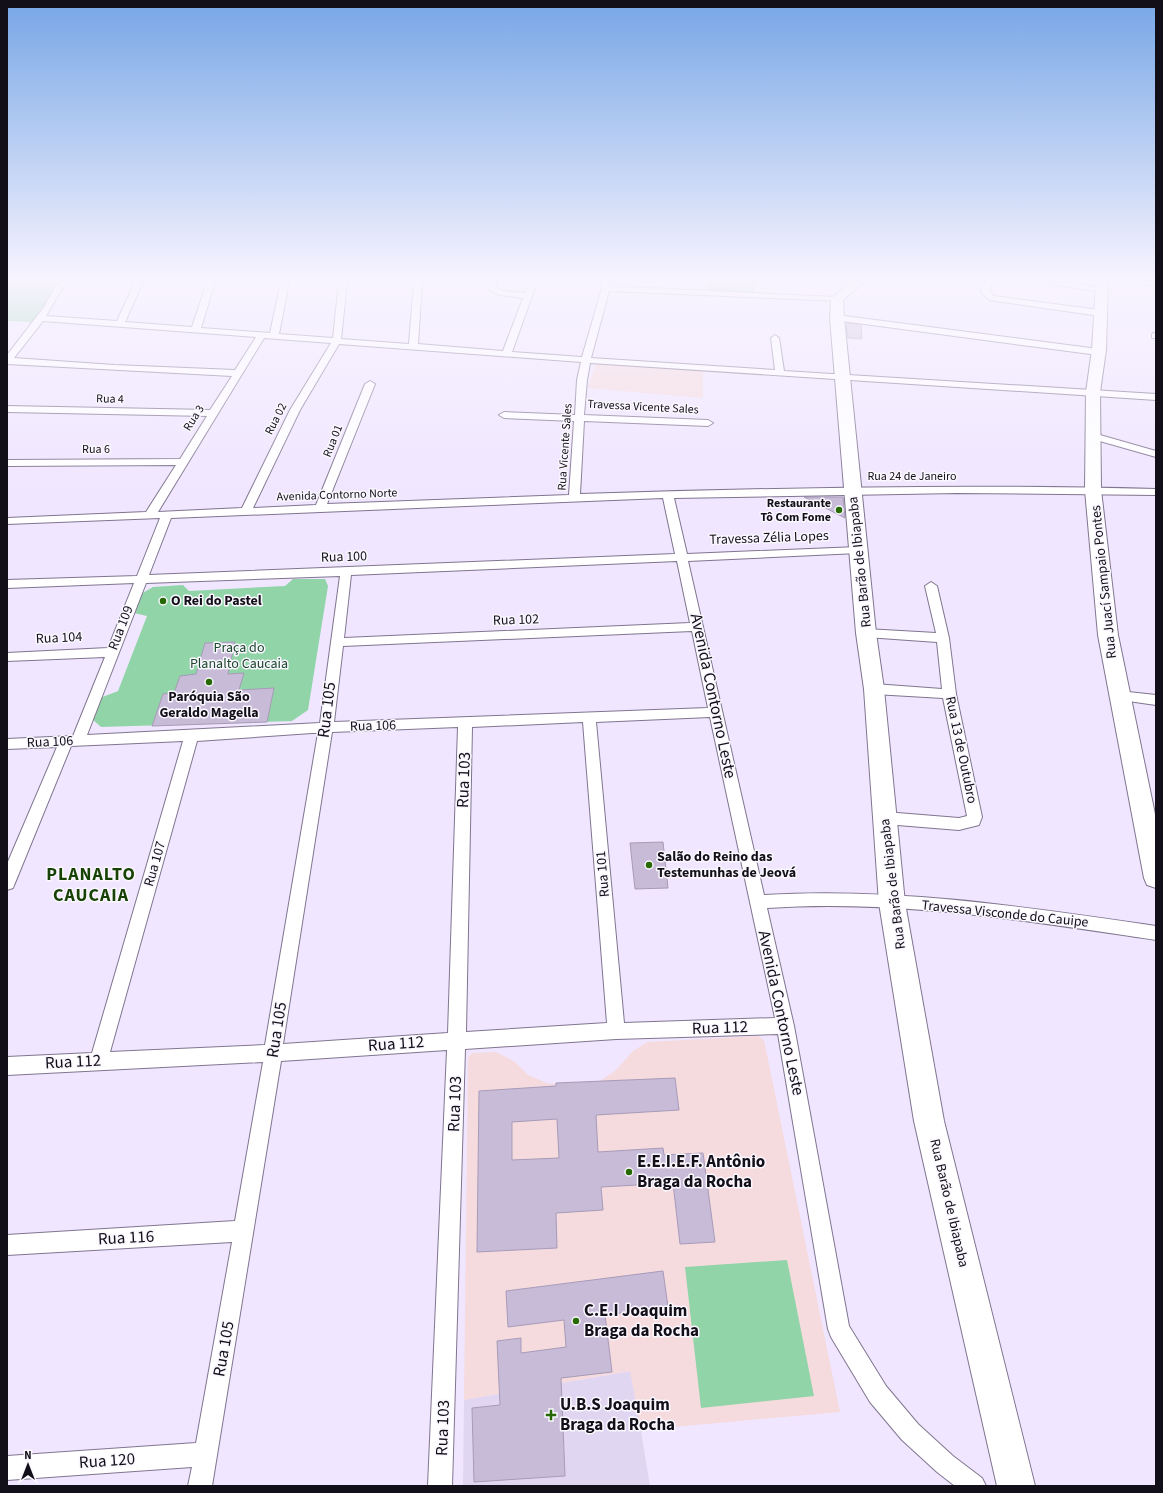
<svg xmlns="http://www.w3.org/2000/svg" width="1163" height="1493" viewBox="0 0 1163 1493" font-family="'Source Sans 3',sans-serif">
<rect width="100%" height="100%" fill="#f0e6ff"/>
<path fill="#e1d6f2" d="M631,1371l19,115h-187l1,-86z"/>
<path fill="#f5dade" d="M596,362l107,9v27l-115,-10z
M758,1036l6,4 76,372 -199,18 -11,-59 -166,29 4,-342 4,-5 24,-1 19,10 13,13 21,9 51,-3 15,-10 18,-20 15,-9z"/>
<path fill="#91d4a8" d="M7,282h51l-15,28 -10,12 -26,-1z
M708,282h48l-2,11 -48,-2z
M293,579h32l3,7 -20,124 -16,11 -191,6 -9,-8 8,-21 18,-7 29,-75 -13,-3 7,-19 12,-7 30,-2 6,6 96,-5z
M787,1260l27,136 -113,12 -16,-141z"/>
<path fill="#c7bbd8" stroke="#a79bb8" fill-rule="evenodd" d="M846,323l15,2 1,14 -14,-1z
M804,497h39l2,21z
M235,642l-7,32 16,-1 -5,17 35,-2 -7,34 -115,4 11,-32 11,-1 6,-17 16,-2 9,-31z
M663,842l5,46 -33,1 -5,-46z
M675,1078l4,32 -83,5 2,37 65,-4 1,7 39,-2 12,89 -35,2 -7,-61 -72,4 2,23 -47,3 1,35 -80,4 2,-161 77,-5v-3zM557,1119l2,39 -47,2v-38z
M663,1271l5,36 -63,8 7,57 -51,6 4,98 -91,6 -2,-74 28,-3 -3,-64 24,-3v15l45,-6 -2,-27 -56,7 -2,-36z"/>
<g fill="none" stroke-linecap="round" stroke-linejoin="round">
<g stroke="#80758f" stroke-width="2">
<path id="street" d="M58,282h8l-20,34 71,5 18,-39h8l-18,40 67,5 15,-45h8l-14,46 69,5 11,-51h8l-10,52 54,4 6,-56h8l-6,57 68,5 5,-62h8l-4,62 85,7 20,-53 -23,-3 -11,-5 -1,-8h8v5l6,4 23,2 4,-11h8l-25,70 70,5 20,-69 -2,-6h8l1,4 228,11h3v4l-231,-10 -18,67 184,12 -4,-32 4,-3 4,3 5,33 372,23v6l-566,-37 -3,17 -3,35 124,5 5,3 -5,3 -124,-5 -4,73c192,-6 384,-10 576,-5v6l-199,-2 -283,5 13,56 171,-7 6,3 -6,3 -170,8 76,334c131,-8 262,12 392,31v14c-128,-19 -259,-41 -389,-32l27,118 55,300 37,60 32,38 35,32 29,22 4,8h-31l-18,-14 -35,-32 -32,-38 -39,-65 -3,-8 -50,-295 -162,5 -151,10 -13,437h-24l19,-436 -166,11 -69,425h-24l4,-19 -185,13v-24l189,-13 36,-201 -225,13v-20l228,-14 28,-159 -256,13v-18l85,-4 91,-312 -112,5 -56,137 -2,5 -6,2v-26l50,-117 -50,2v-10l66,-3 32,-79 -98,4v-8l101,-5 26,-65 -127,5v-8l130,-4 23,-58 -153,6v-6l139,-6 30,-47 -167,1h-2v-6l173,-1 27,-43 -200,-4v-6l203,4 22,-34 -225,-12v-9l37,-48zM43,321l213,16 -21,33 -121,-5 -100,-7zM264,338l67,5 -41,67 -48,98 -84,4zM339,344l242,18 -4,18 -2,35 -71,-3 -5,3 5,3 70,3 -5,74 -242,9 48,-120 -5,-3 -5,3 -49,121 -63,3 47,-98zM663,498l12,56 -526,21 22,-57zM677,561l13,62 -346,15 7,-63zM340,576l-20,147 -233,12 59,-152zM692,631l16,77 -374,14 9,-76zM710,717l65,301 -151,5 -28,-301zM583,722l24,301 -141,9 6,-305zM458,727l-10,306 -165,11 49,-312zM312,733h6l-53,312 -155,7 87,-311z
M985,282h8l-4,9 5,5 106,14 4,3 -4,3 -111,-16 -8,-8z
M1046,282h21l35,6 4,2 -4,2 -52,-8z
M1143,282h13v4l-12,-2z
M837,315l261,34 4,3 -4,3 -264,-35 -1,-2z
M1156,332v6h-4v-4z
M1093,433l63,18v6l-67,-19 -1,-2 1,-2z
M931,582l6,4 12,52 7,56 26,123 -3,8 -20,5 -74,-6 -5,-2 -2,-4 2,-4 5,-2 74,6 8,-2 -24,-118 -69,-4 -5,-2 -2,-3 2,-3 5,-2 68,5 -5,-47 -71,-5 -4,-1 -2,-3 2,-3 4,-1 70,4 -11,-47z
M1119,691l37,4v10l-42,-6 -2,-3 2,-3z"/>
</g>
<g stroke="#80758f" stroke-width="2">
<path id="primary" d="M850,282h14l-21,18 1,18 32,315 8,56 21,214 39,218 91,365h-38l-83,-365 -35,-218 -15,-214 -8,-56 -26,-315 1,-19z
M1096,282h12l-2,68 -6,42 1,98 17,145 38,184v69l-9,-3 -3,-7 -46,-243 -13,-145 1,-98 6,-42z"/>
</g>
<use href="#street" fill="#fff" fill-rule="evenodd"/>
<use href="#primary" fill="#fff" fill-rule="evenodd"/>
</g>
<linearGradient id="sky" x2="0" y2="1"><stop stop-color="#77a6e6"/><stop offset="0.57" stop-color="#f8f4ff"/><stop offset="1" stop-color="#f8f4ff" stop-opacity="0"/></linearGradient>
<rect width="1163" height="491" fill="url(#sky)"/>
<g fill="#256900" stroke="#faf7fe" stroke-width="1.5">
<circle cx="839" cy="510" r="4"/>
<circle cx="163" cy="601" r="4"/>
<circle cx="209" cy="682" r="4"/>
<circle cx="649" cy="865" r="4"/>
<circle cx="629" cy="1172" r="4"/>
<circle cx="576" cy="1321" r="4"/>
<path d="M549 1409h4v4h4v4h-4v4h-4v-4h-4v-4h4z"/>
</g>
<g text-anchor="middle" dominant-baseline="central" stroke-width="3" stroke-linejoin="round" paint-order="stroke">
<g font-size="12" fill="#130f19" stroke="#faf7fe">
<text transform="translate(110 399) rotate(1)">Rua 4</text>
<text transform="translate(643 407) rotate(3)">Travessa Vicente Sales</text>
<text transform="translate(194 418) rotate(-58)">Rua 3</text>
<text transform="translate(276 419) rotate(-63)">Rua 02</text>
<text transform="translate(333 441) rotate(-68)">Rua 01</text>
<text transform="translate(565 447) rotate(-86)">Rua Vicente Sales</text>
<text x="96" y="449">Rua 6</text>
<text x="912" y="476">Rua 24 de Janeiro</text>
<text transform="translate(337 495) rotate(-2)">Avenida Contorno Norte</text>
</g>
<g font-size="12" font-weight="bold" fill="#130f19" stroke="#faf7fe" text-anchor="end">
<text x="831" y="503">Restaurante<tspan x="831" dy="14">Tô Com Fome</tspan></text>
</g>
<g font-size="14" fill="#130f19" stroke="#faf7fe">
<text transform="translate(769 538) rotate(-2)">Travessa Zélia Lopes</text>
<text transform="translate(344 557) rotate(-2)">Rua 100</text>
<text transform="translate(860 562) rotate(-96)">Rua Barão de Ibiapaba</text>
<text transform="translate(1104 582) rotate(-96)">Rua Juací Sampaio Pontes</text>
<text transform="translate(516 620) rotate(-2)">Rua 102</text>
<text transform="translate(121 628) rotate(-69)">Rua 109</text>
<text transform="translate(59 638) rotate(-3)">Rua 104</text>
<text transform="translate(373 726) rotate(-2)">Rua 106</text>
<text transform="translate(50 742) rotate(-3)">Rua 106</text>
<text transform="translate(961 750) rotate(78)">Rua 13 de Outubro</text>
<text transform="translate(155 864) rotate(-74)">Rua 107</text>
<text transform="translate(603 874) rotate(-95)">Rua 101</text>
<text transform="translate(893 884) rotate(-97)">Rua Barão de Ibiapaba</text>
<text transform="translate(1005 914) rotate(6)">Travessa Visconde do Cauipe</text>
<text transform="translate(949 1203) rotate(77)">Rua Barão de Ibiapaba</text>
</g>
<g font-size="14" font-weight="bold" fill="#130f19" stroke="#faf7fe" text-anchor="start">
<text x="171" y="601">O Rei do Pastel</text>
<text x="209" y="697" text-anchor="middle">Paróquia São<tspan x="209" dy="16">Geraldo Magella</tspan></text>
<text x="657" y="857">Salão do Reino das<tspan x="657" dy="16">Testemunhas de Jeová</tspan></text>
</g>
<g font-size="14" fill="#1d472e" stroke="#faf7fe">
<text x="239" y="648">Praça do<tspan x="239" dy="16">Planalto Caucaia</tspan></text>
</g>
<g font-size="17" fill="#130f19" stroke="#faf7fe">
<text transform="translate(713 696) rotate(78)">Avenida Contorno Leste</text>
<text transform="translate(327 710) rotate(-83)">Rua 105</text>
<text transform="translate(464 780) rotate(-88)">Rua 103</text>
<text transform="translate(781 1013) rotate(78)">Avenida Contorno Leste</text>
<text transform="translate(720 1028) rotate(-2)">Rua 112</text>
<text transform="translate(277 1030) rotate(-81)">Rua 105</text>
<text transform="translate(396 1044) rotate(-4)">Rua 112</text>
<text transform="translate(73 1062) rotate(-3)">Rua 112</text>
<text transform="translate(455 1104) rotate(-88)">Rua 103</text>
<text transform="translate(126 1238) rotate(-3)">Rua 116</text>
<text transform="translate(224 1349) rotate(-80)">Rua 105</text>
<text transform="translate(443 1428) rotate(-88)">Rua 103</text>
<text transform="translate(107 1461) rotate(-4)">Rua 120</text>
</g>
<g font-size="17" font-weight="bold" fill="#130f19" stroke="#faf7fe" text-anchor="start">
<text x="637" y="1162">E.E.I.E.F. Antônio<tspan x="637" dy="20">Braga da Rocha</tspan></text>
<text x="584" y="1311">C.E.I Joaquim<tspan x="584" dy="20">Braga da Rocha</tspan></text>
<text x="560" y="1405">U.B.S Joaquim<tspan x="560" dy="20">Braga da Rocha</tspan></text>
</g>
<g font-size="18" font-weight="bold" letter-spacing="1" fill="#174205" stroke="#faf7fe">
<text x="91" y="874">PLANALTO<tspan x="91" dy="21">CAUCAIA</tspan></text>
</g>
</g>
<rect width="1163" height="1493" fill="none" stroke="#130f19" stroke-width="16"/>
<g transform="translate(28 1465)" stroke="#faf7fe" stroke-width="3" paint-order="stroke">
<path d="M0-3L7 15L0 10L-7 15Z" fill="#130f19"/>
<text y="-6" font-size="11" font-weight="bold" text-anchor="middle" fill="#130f19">N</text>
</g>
</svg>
